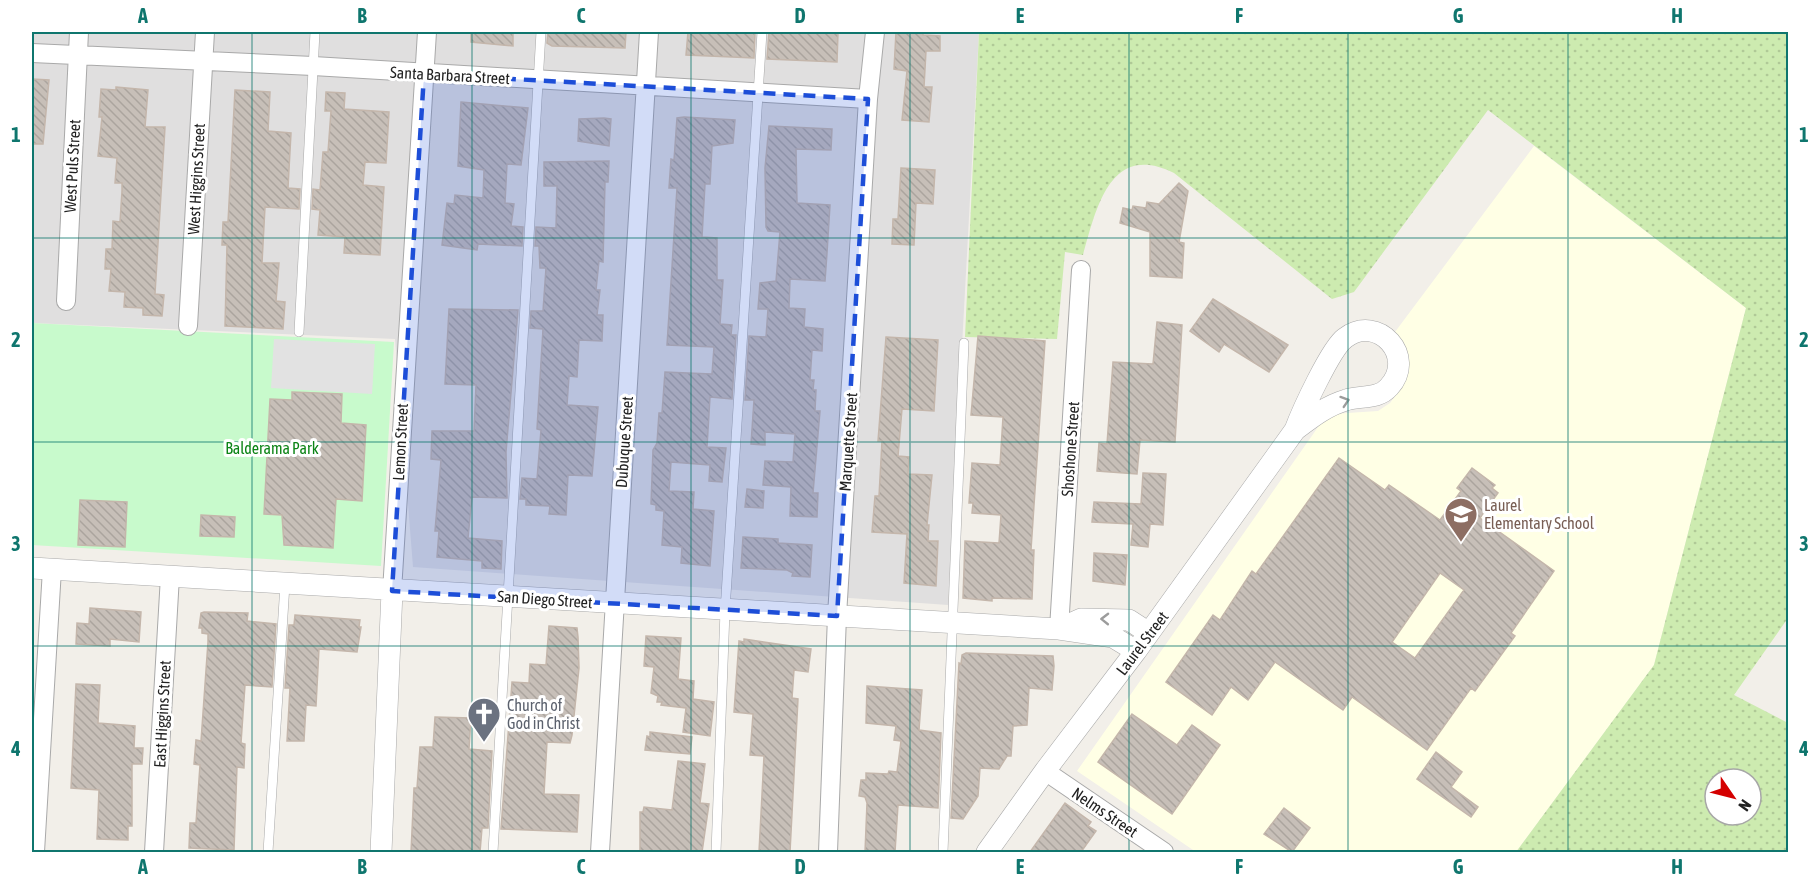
<svg xmlns="http://www.w3.org/2000/svg" width="1820" height="884" viewBox="0 0 1820 884" font-family="'Asap Condensed',sans-serif">
<defs>
<pattern id="grass-dots" width="8" height="8" patternUnits="userSpaceOnUse" patternTransform="scale(1.5)"><rect width="8" height="8" fill="#cdebb0"/><path d="M2 2h.1M6 6h.1" fill="none" stroke="#b0c997" stroke-width="1.8" stroke-linecap="round"/></pattern>
<pattern id="building-back-hatch" width="6" height="6" patternUnits="userSpaceOnUse" patternTransform="scale(1.5)"><rect width="6" height="6" fill="#c7bfb8"/><path d="M-1 5l2 2M0 0l6 6M5-1l2 2" fill="none" stroke="#aba49e"/></pattern>
</defs>
<rect width="100%" height="100%" fill="#f2efe9"/>
<path fill="#e0dfdf" d="M32,32h947l-31,573 -535,-38 -18,-228 -363,-16z"/>
<path fill="#ffffe5" d="M1534,146l212,162 -92,357 -138,187h-320l-119,-81 246,-351 9,-6 46,-3 12,-8 12,-16 4,-17 -17,-30z"/>
<path fill="url(#grass-dots)" fill-rule="evenodd" d="M979,32h809v586l-54,77 54,28v129h-272l138,-187 92,-357 -258,-198 -134,182 -22,7 -158,-126c-64,-32 -78,36 -91,82l-18,-3 -8,87 -92,-2zM1715,779h36v36h-36z"/>
<path fill="#c8facc" d="M32,323l362,19 -13,224 -349,-21z"/>
<path fill="#e2e2e2" d="M274,339l101,5 -3,50 -101,-6z"/>
<path fill="url(#building-back-hatch)" stroke="#c4b6ab" stroke-width="1.5" fill-rule="evenodd" d="M471,32h42v14l-42,-4z
M548,32h78l-1,16 -73,-2 -5,-3z
M688,32h67l-1,26 -68,-3z
M769,32l69,1 -1,29 -70,-3z
M896,32h27v3l17,1v15h-14l-2,36h8l-3,35 -27,-2 5,-49 -13,-2z
M32,79l17,1 -6,64h-11z
M116,87l32,3 -3,37h20l-10,167 9,1 -2,21 -19,-1v-7l-19,-1 1,-15 -16,-1 2,-22h-6l1,-20h6l1,-28 7,1 2,-31v-8h-7l2,-25 -19,-2 4,-39h-3l2,-28 15,1z
M235,90l35,2 -2,39 23,2 -3,55 12,1 -1,20 -34,-2 -3,56h17l-3,38 9,1 -2,27 -58,-3 2,-81h-5l1,-23h5z
M326,92l19,1 -1,16 45,3 -3,51 -21,-1 -2,23 21,2 -4,68 -36,-2 1,-16 -27,-2 2,-25 -8,-1 1,-20 7,1 3,-38h5l3,-41h-6z
M461,102l67,6 -7,57 -14,-1 -2,39 9,1 -3,22 12,1 -1,19 -44,-2 -1,6 -35,-5 5,-42 7,1 1,-9 28,3 1,-28 -26,-4z
M684,117l51,3 -2,23 -21,3 -2,38h-5l-3,53 15,1v42h6l-3,44 12,1 -1,10h5l-4,64 -22,-2 -3,50 19,1 -4,34 -13,-1 1,-16 -39,-3 -2,29 25,1 -1,17 21,2 -4,55 -29,-3 1,-16 -20,-2 2,-34 -8,-1v-5l-5,-1 2,-54 4,-7 2,-30h3l3,-41 47,2 2,-27 -47,-2 10,-157h-8l2,-29 3,1 3,-42z
M604,118l7,1 -2,27 -31,-5 1,-22z
M769,126l63,3 -1,21 -35,-1 1,54 33,2 -3,48 -2,28 -35,-2 -1,29 16,1 -1,18 19,2 -1,22 -10,-1 -2,30h4l-1,10h3l-1,21h5l-7,82h5l-1,24 -27,-1 1,-29 -28,-2 2,-24 28,1 2,-28 -30,-2v13l-14,-1 3,-44h-9l4,-64 17,1 2,-28h-10l2,-26 16,-2 4,-49 -12,-1 -2,-4 -1,-59z
M609,161l-1,21h-3l-2,80 -4,-1 -3,29h4l-3,25h6l-1,26 -23,-1 -2,37 -8,-1 -2,29 31,2 -6,69 -24,-1 -2,40 -17,-1 1,-8 -24,-1v-6h-6l2,-21 15,1 4,-49 -4,-1 6,-100 -13,-1 1,-17h12l3,-43h-6l-1,-22h-4l1,-19 20,1 1,-42h-13v-24z
M901,168l34,2 -2,34 -17,-1 -2,42 -22,-1 1,-25h5z
M1179,183l9,8 -9,51 5,1 -2,35 -32,-2v-44l-30,-9 3,-15 9,2 1,-4 13,2 1,-6 12,2z
M1213,299l75,46 -19,27 -45,-28 -5,8 -29,-21z
M449,309l69,1 -12,142 1,46 -35,-1 -4,41 34,3 -1,28 -19,-1v-7l-45,-4 2,-26h-4l6,-71 -10,-1 1,-28h42l2,-46 -31,-1z
M1157,322l25,3 -7,117 -35,-2 -3,34 -40,-3 2,-28 8,1 6,-82 40,2z
M978,336l67,5 -14,209h3l-2,49 -40,-1v3l-29,-3 2,-57 34,2 2,-28 -29,-2 1,-10h-4l3,-40 28,2 3,-48 -32,-2z
M886,337l52,3 -4,71 -32,-2 -4,47 11,1 -1,17 24,1 -5,50h2l-1,16h10l-2,45 -32,-3 3,-49 -35,-2 3,-36h4l3,-55h-4z
M292,392l50,2 -1,29 25,2 -4,76 -26,-2 -3,49 -49,-3 -2,-30 -18,-1 6,-115 22,1z
M1339,458l46,32 4,-5 51,35 21,-29 -4,-3 15,-20 23,17 -3,3 6,5 -18,25 74,53 -43,62 4,3 -40,55 -4,-3 -44,62 -75,-53 -9,13 -68,-48 -27,38 -17,-13 -19,28 -46,-33 47,-67 7,5 32,-49 4,3zM1440,573l24,17 -49,68 -23,-16z
M1143,473l23,1 -3,51 -13,-1 -2,23 -17,-2 2,-21 -41,-2 2,-20 47,2z
M747,489l17,2 -1,17 -18,-1z
M80,500l47,2 -2,45 -47,-2z
M201,515l34,2 -1,20 -34,-1z
M743,537l35,2v4l34,2 -2,32 -18,-1 1,-3 -6,-3 -46,-2z
M1094,553l33,2 -2,30 -32,-4z
M90,608l51,4 -2,30 -29,-3v7l-34,-2 1,-21 12,1z
M204,612l44,1 -1,8 29,3 -4,63 -27,-2 -4,58 4,1 -1,24 -7,-1 -3,83 -45,-2 1,-25h6l4,-58 -6,-1 2,-24 5,1 7,-99v-8l-6,-1v-5h-3l2,-15z
M295,615l65,5 -1,7h2l-4,25 -38,-3 -3,57 -10,-1 -2,36h-17l3,-53h-5l4,-63h5z
M549,626l28,2 1,9 1,31 -7,67 -2,8 -23,-1 -3,52 35,1 -2,37 -76,-3 11,-147 17,1 1,-19 16,1z
M646,636l35,2 -3,41 16,2 -1,18 21,3 -4,34 -27,-4 3,-24 -25,-3 1,-3h-5l1,-6 -7,-3 3,-26 -10,-1z
M744,639l67,10 -3,23 -14,-2 -2,28 6,1 -8,153h-31l5,-96 -14,-1 3,-41 -19,-2 5,-71 5,1z
M966,653l87,3 1,10 -2,24 -23,-2 -2,37 -14,1 -2,30h-4l-8,13 -19,-1 -2,28 -15,23 -12,-1 8,-155 2,1 1,-9z
M76,684l24,1 -2,38 37,3 -1,22h9l-1,16h-10v62h-4v14l-31,-1 2,-49 -28,-2z
M867,686l55,4 -3,40 22,3 -3,75 -40,-3 -3,47h-30l2,-49 -2,-6 -6,-1 2,-16h5v-7l22,1 1,-3 8,1 4,-31 -7,-1 2,-14 -30,-3z
M1132,714l45,31 15,-20 28,20 -48,69 -74,-52z
M435,717l36,1 -2,31 23,2 -4,77h-6l-2,24h-69l3,-64h3l3,-41h13z
M650,732l42,5 -2,17 -45,-4 2,-14 3,1z
M1436,752l26,20 -11,15 27,20 -7,10 -54,-38z
M678,761l27,3 -5,39 9,1 -7,48h-62v-40h3l1,-5 28,3z
M1065,803l26,19 -3,4 8,5 -15,21h-51z
M1284,808l26,20 -18,24 -28,-18z"/>
<g fill="none" stroke-linecap="round" stroke-linejoin="round">
<g stroke="#a9a9a9" stroke-width="10">
<path id="service" d="M299,332l16,-300
M268,852l17,-268
M493,852l48,-820
M716,852l9,-241 37,-579
M943,852l21,-509"/>
</g>
<g stroke="#a9a9a9" stroke-width="20">
<path id="minor" d="M32,53l281,13 555,33
M66,301l13,-269
M188,326l17,-294
M392,591l35,-559
M1059,629l22,-359
M1045,771l119,81
M35,852l17,-283
M154,852l16,-276
M600,852l49,-820
M828,852l9,-236 31,-517 7,-67"/>
</g>
<g stroke="#a9a9a9" stroke-width="22">
<path id="tertiary" d="M32,568l1027,61 54,8 23,14
M1059,629l22,-10 48,1 20,13
M381,852l11,-261
M987,852l58,-81 91,-120 159,-221c7,-19 36,-82 50,-92 33,-25 72,19 44,49 -11,13 -29,8 -43,13 -20,6 -35,18 -51,30"/>
</g>
<use href="#service" stroke="#fff" stroke-width="9"/>
<use href="#minor" stroke="#fff" stroke-width="18"/>
<use href="#tertiary" stroke="#fff" stroke-width="21"/>
</g>
<defs><path id="oneway-chevron" d="M-2-3.5L2.5 0L-2 3.5" fill="none" stroke-width="1.6" stroke-linecap="round" stroke-linejoin="round" transform="scale(1.5)"/></defs>
<g stroke="#9c9c9c">
<use href="#oneway-chevron" transform="translate(1345 401) rotate(-18)"/>
<use href="#oneway-chevron" transform="translate(1105 619) rotate(-179)"/>
</g>
<path fill="#1d4ed8" fill-opacity="0.2" stroke="#1d4ed8" stroke-width="4.5" stroke-dasharray="12 8" stroke-linejoin="round" d="M424,74l444,25 -31,517 -445,-25z"/>
<path fill="none" stroke="#0f766e" stroke-width="1.5" stroke-opacity="0.55" d="M252,32v820M472,32v820M691,32v820M910,32v820M1129,32v820M1348,32v820M1568,32v820M32,238h1756M32,442h1756M32,646h1756"/>
<defs>
<g id="school-pin" transform="scale(1.725)"><path d="M0 17L-7.5 6A9.5 9.5 0 1 1 7.5 6Z" fill="#8d6e63" stroke="#fff"/><path d="M0-5L7-2L0 1L-7-2ZM-4 1L0 2.5L4 1V4Q0 6-4 4Z" fill="#fff"/></g>
<g id="church-pin" transform="scale(1.725)"><path d="M0 17L-7.5 6A9.5 9.5 0 1 1 7.5 6Z" fill="#6b7280" stroke="#fff"/><path d="M-1.2-6h2.4v3.5h3.3v2.4h-3.3V6h-2.4V-.1h-3.3v-2.4h3.3Z" fill="#fff"/></g>
</defs>
<g fill-rule="evenodd">
<use href="#school-pin" x="1461" y="514"/>
<use href="#church-pin" x="484" y="714"/>
</g>
<g text-anchor="middle" dominant-baseline="central" stroke-width="6" stroke-linejoin="round" paint-order="stroke">
<g font-size="16" fill="#222" stroke="#fff">
<text transform="translate(450 75) rotate(3)">Santa Barbara Street</text>
<text transform="translate(72 166) rotate(-87)">West Puls Street</text>
<text transform="translate(196 179) rotate(-87)">West Higgins Street</text>
<text transform="translate(400 442) rotate(-87)">Lemon Street</text>
<text transform="translate(624 442) rotate(-86)">Dubuque Street</text>
<text transform="translate(848 442) rotate(-86)">Marquette Street</text>
<text transform="translate(1070 449) rotate(-86)">Shoshone Street</text>
<text transform="translate(545 599) rotate(4)">San Diego Street</text>
<text transform="translate(1142 643) rotate(-53)">Laurel Street</text>
<text transform="translate(162 714) rotate(-87)">East Higgins Street</text>
<text transform="translate(1105 812) rotate(34)">Nelms Street</text>
</g>
<g font-size="16" fill="#0c8416" stroke="#fff">
<text x="272" y="448">Balderama Park</text>
</g>
<g font-size="16" fill="#785e54" stroke="#fff" text-anchor="start">
<text x="1484" y="505">Laurel<tspan x="1484" dy="18">Elementary School</tspan></text>
</g>
<g font-size="16" fill="#5b616d" stroke="#fff" text-anchor="start">
<text x="507" y="705">Church of<tspan x="507" dy="18">God in Christ</tspan></text>
</g>
</g>
<rect width="1820" height="884" fill="none" stroke="#ffffff" stroke-width="66"/>
<g transform="translate(1733 797) rotate(125)"><circle r="28" fill="#ffffff" stroke="#a7a7a7" stroke-width="1.5"/>
<path d="M0-4.5L10 22L0 15L-10 22Z" fill="#d40000"/>
<text y="-9" font-size="16" font-weight="bold" text-anchor="middle" fill="#222222">N</text>
</g>
<rect x="33" y="33" width="1754" height="818" fill="none" stroke="#0f766e" stroke-width="2"/>
<g font-size="20" text-anchor="middle" font-weight="bold" fill="#0f766e">
<text x="143" y="23">A</text>
<text x="362" y="23">B</text>
<text x="581" y="23">C</text>
<text x="800" y="23">D</text>
<text x="1020" y="23">E</text>
<text x="1239" y="23">F</text>
<text x="1458" y="23">G</text>
<text x="1677" y="23">H</text>
<text x="16" y="142">1</text>
<text x="1804" y="142">1</text>
<text x="16" y="347">2</text>
<text x="1804" y="347">2</text>
<text x="16" y="551">3</text>
<text x="1804" y="551">3</text>
<text x="16" y="756">4</text>
<text x="1804" y="756">4</text>
<text x="143" y="874">A</text>
<text x="362" y="874">B</text>
<text x="581" y="874">C</text>
<text x="800" y="874">D</text>
<text x="1020" y="874">E</text>
<text x="1239" y="874">F</text>
<text x="1458" y="874">G</text>
<text x="1677" y="874">H</text>
</g>
</svg>
